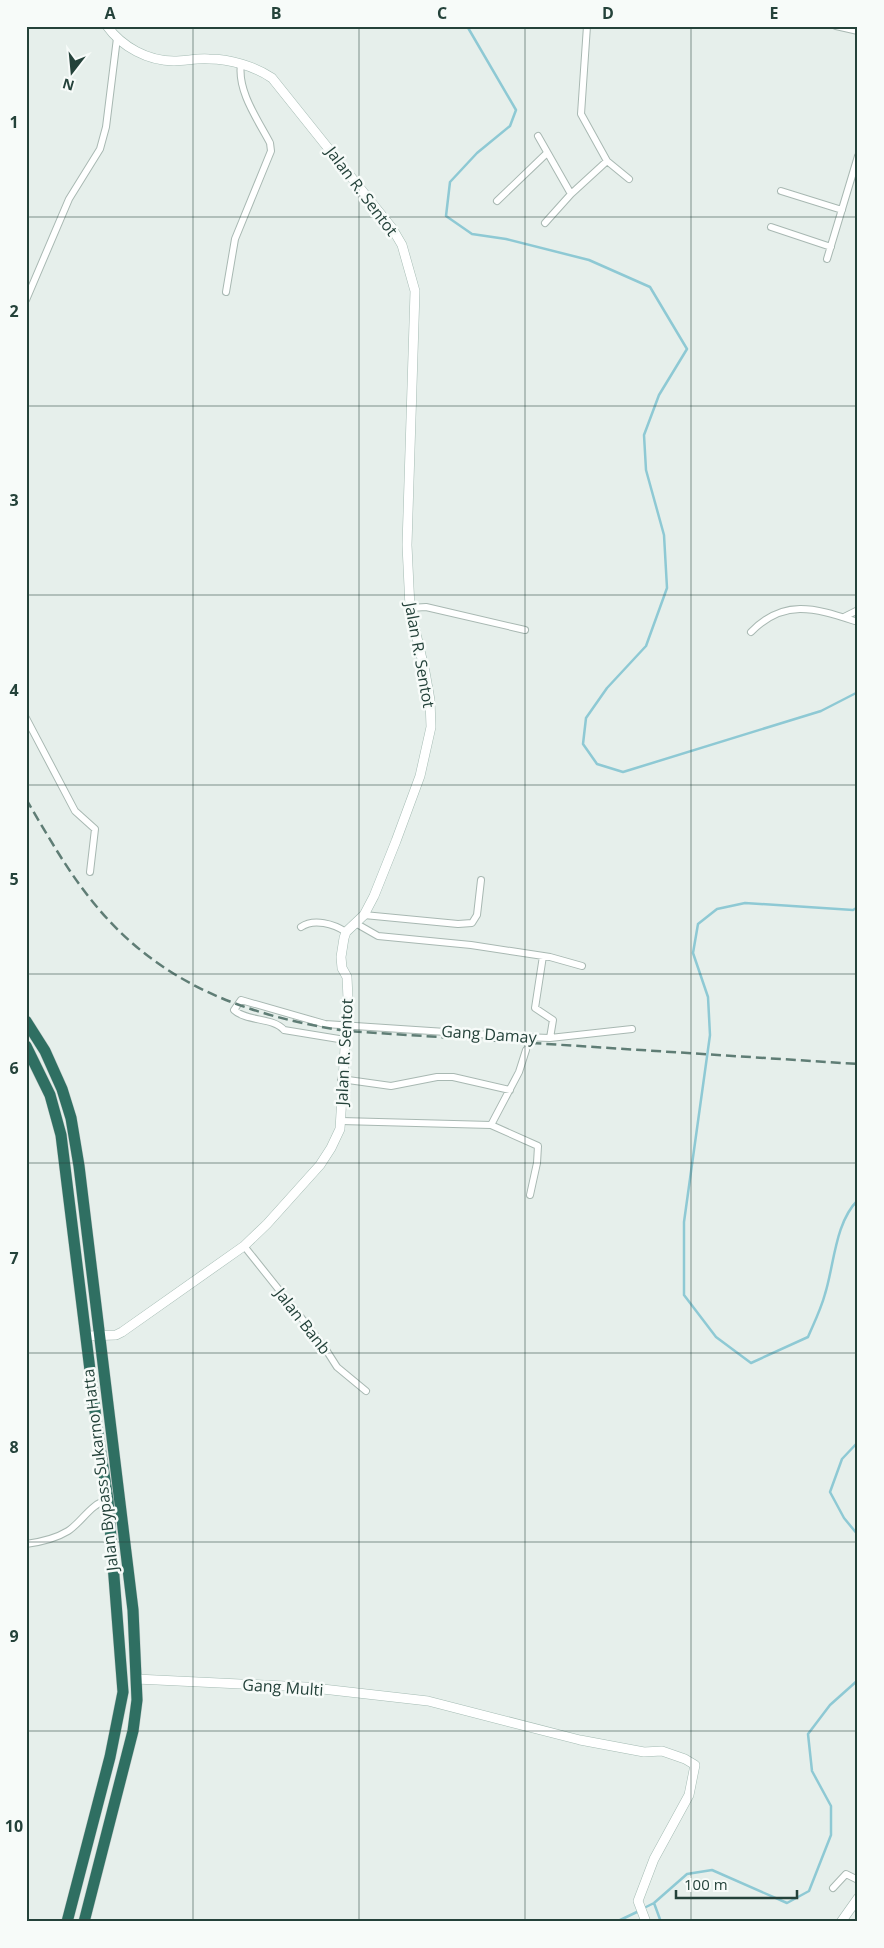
<svg xmlns="http://www.w3.org/2000/svg" width="884" height="1948" viewBox="0 0 884 1948" font-family="'Open Sans',sans-serif">
<rect width="100%" height="100%" fill="#e6efeb"/>
<g fill="none" stroke-linecap="round" stroke-linejoin="round">
<path stroke="#8ec9d4" stroke-width="2.5" d="M467,26l49,84 -6,16 -33,27 -27,29 -4,34 26,18 34,5 83,21 61,27 37,62 -28,46 -15,40 2,35 18,65 3,53 -21,58 -39,42 -21,30 -3,26 14,20 26,8 198,-61 37,-19
M858,907l-5,3 -108,-7 -28,6 -19,15 -5,29 15,44 2,38 -26,187v73l32,42 35,26 57,-26c6,-14 13,-28 17,-43 9,-28 10,-72 33,-94
M858,1442l-16,17 -12,33 14,26 14,17
M654,1903l7,19
M644,1908l10,-5 33,-29 25,-4 75,33 22,-12 22,-56v-29l-19,-35 -4,-37 22,-29 28,-25
M616,1922l23,-11"/>
<g stroke="#a8b8b2" stroke-width="8">
<path id="street" d="M587,26l-6,88 26,47 22,18
M836,26l22,5
M538,136l33,58
M781,191l61,19
M497,201l50,-48
M545,223l26,-29 36,-33
M771,227l60,20
M827,259l31,-103
M226,292l9,-53 36,-88 -1,-8c-12,-23 -33,-52 -29,-79
M26,300l43,-101 31,-50 6,-22 11,-89
M410,608l16,-1 99,23
M844,617l14,-7
M751,632c34,-35 66,-23 107,-10
M26,718l49,93 20,18 -5,43
M364,915l94,9 14,-1 5,-8 4,-35
M357,924l21,12 93,9 79,12 32,9
M301,927c13,-9 33,-3 45,5
M543,956l-8,52 18,12 -3,18
M345,1040l-61,-10c-11,-13 -37,-8 -50,-20l7,-10 84,24 197,13 28,1 82,-9
M341,1079l50,7 46,-9h16l57,13
M341,1121l150,4 28,-53 7,-22
M491,1125l47,21 -1,17 -7,32
M244,1246l79,99 14,22 29,24
M26,1544c15,-2 29,-5 42,-13 14,-9 23,-28 40,-31
M833,1888l13,-14 12,6"/>
</g>
<g stroke="#a4bbb3" stroke-width="10">
<path id="secondary" d="M87,1336l29,-1 6,-3 122,-86 23,-22 53,-59 11,-17 9,-19 8,-130 -1,-22 -5,-9 -1,-11 3,-19 2,-6 18,-17 10,-19 22,-55 24,-65 11,-49 -1,-27 -5,-28 -15,-64 -3,-63 8,-254 -13,-46 -10,-17 -120,-150c-18,-12 -42,-19 -63,-19 -12,-1 -23,2 -35,2 -26,0 -52,-14 -67,-35
M136,1679l169,8 123,14 152,39 64,12 18,-1 23,8 10,6 -6,30 -35,64 -16,42 8,21
M841,1922l17,-24"/>
</g>
<g stroke="#c2cac8" stroke-width="12">
<path id="highway" d="M26,1021l19,30 17,38 9,29 8,48 54,444 4,90 -4,31 -49,191
M26,1046l24,49 11,40 36,292 11,73 15,192 -13,65 -43,165"/>
</g>
<use href="#street" stroke="#fff" stroke-width="6"/>
<use href="#secondary" stroke="#fff" stroke-width="9"/>
<use href="#highway" stroke="#2f6f62" stroke-width="11"/>
<path stroke="#5f7d75" stroke-width="2.5" stroke-dasharray="10 5" stroke-linecap="butt" d="M26,799c22,37 43,75 71,108 65,78 151,109 249,124l512,33"/>
</g>
<path fill="none" stroke="#24423a" stroke-width="1" stroke-opacity="0.55" d="M193,26v1896M359,26v1896M525,26v1896M691,26v1896M26,217h832M26,406h832M26,595h832M26,785h832M26,974h832M26,1163h832M26,1353h832M26,1542h832M26,1731h832"/>
<g text-anchor="middle" dominant-baseline="central" stroke-width="5" stroke-linejoin="round" paint-order="stroke">
<g font-size="16" fill="#24423a" stroke="#f7fbf9">
<text transform="translate(362 191) rotate(53)">Jalan R. Sentot</text>
<text transform="translate(420 655) rotate(80)">Jalan R. Sentot</text>
<text transform="translate(489 1034) rotate(4)">Gang Damay</text>
<text transform="translate(344 1052) rotate(-87)">Jalan R. Sentot</text>
<text transform="translate(303 1321) rotate(52)">Jalan Banb</text>
<text transform="translate(100 1470) rotate(-97)">Jalan Bypass Sukarno Hatta</text>
<text transform="translate(283 1687) rotate(4)">Gang Multi</text>
</g>
</g>
<rect width="884" height="1948" fill="none" stroke="#f7fbf9" stroke-width="55"/>
<g transform="translate(72 72) rotate(196)" stroke="#f7fbf9" stroke-width="4" paint-order="stroke">
<path d="M0-4L9 19L0 12L-9 19Z" fill="#24423a"/>
<text y="-8" font-size="14" font-weight="bold" text-anchor="middle" fill="#24423a">N</text>
</g>
<path d="M676 1890v8h121v-8" fill="none" stroke="#24423a" stroke-width="2.5"/>
<text x="684" y="1890" font-size="15" fill="#24423a" stroke="#f7fbf9" stroke-width="4" paint-order="stroke">100 m</text>
<rect x="28" y="28" width="828" height="1892" fill="none" stroke="#24423a" stroke-width="2"/>
<g font-size="16" text-anchor="middle" font-weight="bold" fill="#24423a">
<text x="110" y="19">A</text>
<text x="276" y="19">B</text>
<text x="442" y="19">C</text>
<text x="608" y="19">D</text>
<text x="774" y="19">E</text>
<text x="14" y="128">1</text>
<text x="14" y="317">2</text>
<text x="14" y="506">3</text>
<text x="14" y="696">4</text>
<text x="14" y="885">5</text>
<text x="14" y="1074">6</text>
<text x="14" y="1264">7</text>
<text x="14" y="1453">8</text>
<text x="14" y="1642">9</text>
<text x="14" y="1832">10</text>
</g>
</svg>
